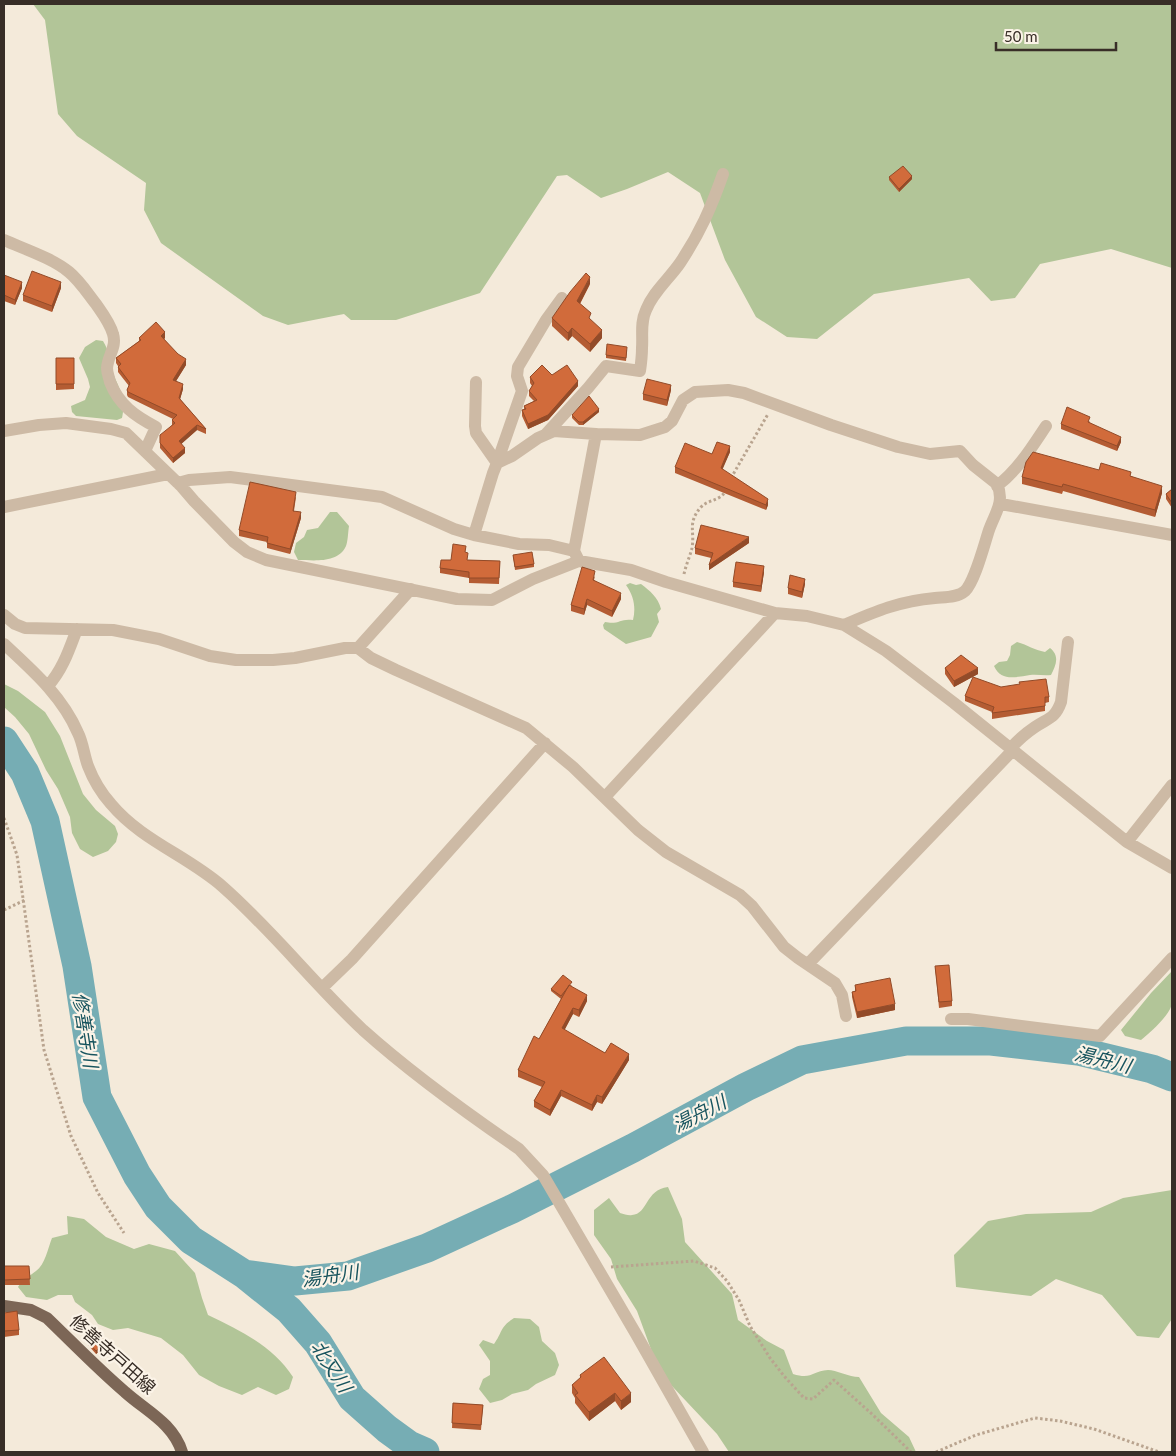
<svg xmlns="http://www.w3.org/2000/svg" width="1176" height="1456" viewBox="0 0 1176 1456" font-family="Lato,'Noto Sans JP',sans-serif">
<rect width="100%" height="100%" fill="#f4eada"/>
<path fill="#b2c598" d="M33,4h1139v264l-61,-19 -71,15 -25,34 -24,3 -22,-23 -95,16 -57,45 -30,-2 -31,-20 -31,-57 -25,-67 -32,-21 -41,17 -26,9 -34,-23 -10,1 -77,117 -84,27h-45l-7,-6 -56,11 -25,-9 -102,-73 -17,-33 2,-27 -69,-47 -19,-22 -13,-94z
M96,340l7,1c7,12 5,14 8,26 6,20 16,28 11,51l-5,2 -41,-4 -4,-4 -1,-6 14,-6 5,-13 -2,-8 -9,-21 6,-11z
M330,512h7l12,14c-1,6 -1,15 -3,20 -8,18 -33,14 -48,14l-4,-8 2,-9 8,-6 3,-7 11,-2z
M630,583l6,2 5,-1c9,7 17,13 20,25l-4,5 2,8 -8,15 -25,7 -22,-15 -1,-4 2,-3c14,3 15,-4 28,-2 3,-12 1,-24 -7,-35z
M1017,642c11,3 17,8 28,10l5,-4c10,8 6,17 1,27 -7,1 -14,-1 -21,0 -14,2 -29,7 -36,-9l5,-4 8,-1 3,-6 1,-9z
M4,684l14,7 27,21 15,24 23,58 13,16 19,16 3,8 -2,8 -8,9 -15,6 -13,-8 -8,-16 -2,-16 -12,-28 -12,-19 -17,-36 -14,-17 -11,-10z
M1172,971c0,11 2,22 0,32 -1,11 -22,30 -31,37l-16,-4 -4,-6 30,-37z
M668,1187l14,32 3,23 47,52 6,26 29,21 17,9 9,24c19,6 19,-3 35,-4 8,0 21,7 31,7l22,36 28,24 7,15h-187l-12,-18 -46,-49 -19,-33 -15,-41 -20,-32 -6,-20 -17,-24v-25l15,-12 11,15c4,1 9,3 12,2 16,-1 13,-25 36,-28z
M1172,1190v129l-13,19 -22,-2 -35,-41 -46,-16 -25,17 -75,-9 -2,-32 34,-34 38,-7 65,-2 32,-14z
M67,1216l17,3 22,18 28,12 15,-5 26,7 20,22 7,25 6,17c33,16 65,31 85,62l-4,12 -13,6 -18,-8 -16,8 -23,-9 -20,-11 -16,-20 -22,-17 -33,-10 -15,2 -15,-6 -6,-9 -17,-13 -3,-7h-14l-11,5 -21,-3 -8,-10c8,-12 8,-8 18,-16 9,-6 12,-23 16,-33l16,-4z
M514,1318l16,1 9,8 3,14 13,12 4,12 -4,10 -19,9 -8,6 -16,4 -10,6 -12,3 -11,-14 4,-10 7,-4v-14l-11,-16 4,-5 11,4c9,-12 5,-16 20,-26z"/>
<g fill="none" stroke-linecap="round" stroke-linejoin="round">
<path stroke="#76adb4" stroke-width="29" d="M4,741l21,32 20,48 32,145 20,131 40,78 21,32 33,33 53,34 45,36 29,33 34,55 35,31 22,16 16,7
M244,1274l51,7 53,-5 79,-28 85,-39 121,-61 113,-61 56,-27 104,-19h85l87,10 74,18 20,8"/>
<path stroke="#b9a48f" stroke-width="3" stroke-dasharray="2.5 2.5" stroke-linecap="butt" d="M731,478l37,-64
M684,574c2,-9 6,-18 8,-26 3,-17 -5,-25 9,-41 8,-8 17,-5 25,-16
M4,818l13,37 27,195 27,86 27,57 26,40
M4,910l21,-10
M611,1267l83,-6 21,7 12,13 12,19 11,26 20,32 14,18 20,22 9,1 21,-19 39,35 38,37
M936,1452l40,-17 59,-17 25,3 34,8 65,23"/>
<path stroke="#cdbaa5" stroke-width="12" d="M4,240c20,9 48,18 65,32 11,9 19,22 27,32 7,10 14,19 17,30 4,13 -5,21 -6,34 0,5 2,9 3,14 9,23 25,34 46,45l-11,24
M476,382l-1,44 1,7 21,30
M4,431l35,-6 27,-2 45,6 15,4 56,54 12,14 40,41 13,10 19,8 191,39 35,1 41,-21 46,-18 52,9 35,12 109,31 32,3 37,9 42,26 68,52 173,139 45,26
M546,434l42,-46 18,-22 34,5c1,-7 2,-15 2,-23 1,-13 -2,-25 4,-38 7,-18 23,-31 34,-47 20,-30 31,-55 43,-89
M497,463l25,-72 -5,-15 1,-9 28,-47 16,-22
M178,483l11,-3 41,-3 152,20 72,32 20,6 45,9 30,1 25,6 5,10
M997,486c21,-16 35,-39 49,-60
M1001,504l171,31
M4,507l164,-33
M474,535l19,-62 4,-10 15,-7 26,-18 16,-7 42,3 44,1 25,-8 7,-6 11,-21 12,-8 33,-2 16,3 87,32 67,22 32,7 30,-3 13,14 24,19c8,18 -2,29 -8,46 -5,15 -14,51 -24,61 -8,7 -20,6 -30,7 -35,3 -59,13 -91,27
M574,551l22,-117
M4,615l11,9 10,4 88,2 46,9 51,17 26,4h37l22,-2 50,-10h13l13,10 25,12 130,58 47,39 65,63 28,22 74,43 12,11 32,41 14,11 37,25 7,12 4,21
M4,644c29,27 58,52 74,89 5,10 6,22 10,33 5,13 14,28 23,38 31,37 77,52 112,83 50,44 91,97 140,143 49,44 102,82 156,119l24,26 93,159 67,118
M358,648l53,-59
M48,686c15,-17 21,-36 29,-57
M1010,749c8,-9 16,-16 25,-22 13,-9 20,-8 26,-25l7,-60
M605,797l170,-184
M1127,842l45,-57
M808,964l205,-214
M322,988l30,-29 193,-216
M951,1019h17l132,17 72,-78"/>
<path stroke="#7c6656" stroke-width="12" d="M4,1306l27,4 16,8c26,25 51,51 78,74 21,19 48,31 57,60"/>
</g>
<path fill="#b45c33" d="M889,177l23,2 -13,13 -10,-12z
M4,275l18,13 -7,17 -11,-4z
M590,284l-10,20 22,34 -12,14 -18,-16 -4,5 -16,-15v-8z
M61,288l-9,24 -29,-11v-6z
M139,338h26l-1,1 22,26 -10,16 7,8 -3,10 26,30v5l-9,-4 -16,14 4,9 -12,10 -13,-15v-5l12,-18v-5l1,-1 -45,-22 -1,-2v-5l2,-4 -11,-14v-6l-2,-3v-5l23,-17z
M627,350l-1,11 -20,-3v-3z
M56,358h18v31l-18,1z
M552,375l26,11 -30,34 -20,9 -6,-13v-6l2,-1v-3l10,-5 -5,-5v-5l3,-5 -2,-3v-6z
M671,390l-4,16 -24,-6v-6z
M599,412l-16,13h-4l-7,-7v-3z
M1090,421l-1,1 32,20 -4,9 -56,-22v-5z
M730,452l-8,17 46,36 -2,5 -91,-37v-6l37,-13z
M1099,470l32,6 31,17 -7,24 -92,-26 -1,3 -40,-10v-7z
M1172,489v19l-6,-9v-5z
M296,497l-2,14 7,7 -11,36 -23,-6v-6l-28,-6v-6z
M749,543l-40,27 2,-12 -16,-4v-6z
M466,553l1,7 33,1 -1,23 -30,-1v-5l-29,-5v-5l11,-8z
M513,555l21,9v3l-19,3z
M764,572l-3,20 -28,-5v-5z
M595,576l-1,4 27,19 -9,18 -25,-12 -3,10 -13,-4v-6z
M805,584l-3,14 -14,-4v-6z
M945,668l33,6 -24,13 -9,-13z
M1001,687l48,10v5l-4,1v8l-53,8v-7l-27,-11v-5z
M935,966l17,35v5l-13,2z
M572,985l-1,1 16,15 -8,16 -6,-3 -9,16 41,23 24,7 -27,44 -5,-2 -5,9 -31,-15 -11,20 -16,-9v-6l8,-14 -24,-10v-7l21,-31 22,-40 -10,-8v-2z
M855,985l40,25 -38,8 -5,-21v-5l3,-1z
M4,1266h25l1,19h-26z
M4,1313l15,17v5l-15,2z
M88,1342l18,3 -10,9 -8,-9z
M580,1375l51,27 -10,8 -6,-9 -26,20 -14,-18v-5l-3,-5v-8l8,-6z
M453,1403l30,2 -2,25 -29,-2z"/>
<path fill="#924b29" d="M912,176v3l-13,13v-3z
M590,277v7l-13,25v-8z
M22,282v6l-7,17v-5z
M61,282v6l-9,24v-6z
M572,328v8l-4,5v-8z
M602,330v8l-12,14v-8z
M165,332v6l-4,4v-6z
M186,359v6l-13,21v-6z
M578,381v5l-30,34 -20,9v-5z
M183,384v5l-4,14v-5z
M671,385v5l-4,16v-6z
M599,409v3l-16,13v-3z
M197,425v5l-18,16v-5z
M1121,437v5l-4,9v-5z
M730,446v6l-9,21v-5z
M185,448v5l-12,10v-5z
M1162,486v7l-7,24v-7z
M768,499v6l-2,5v-5z
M301,512v6l-11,36v-5z
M749,537v6l-40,27v-5z
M764,566v6l-3,20v-6z
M805,579v5l-3,14v-6z
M621,593v6l-9,18v-6z
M587,599v6l-3,10v-6z
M978,668v6l-24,13v-6z
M587,995v6l-8,16v-7z
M895,1004v6l-38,8v-6z
M573,1008v6l-11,21v-7z
M629,1054v6l-27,44v-7z
M561,1090v6l-11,20v-6z
M597,1095v7l-5,9v-6z
M106,1342v3l-10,9v-3z
M615,1393v8l-26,20v-9z
M631,1393v9l-10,8v-9z"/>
<path fill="#d16b3b" stroke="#924b29" d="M903,166l9,10 -13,13 -10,-12z
M32,271l29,11 -9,24 -29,-11z
M586,273l4,4 -13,24 14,12 -2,5 13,12 -12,14 -18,-16 -4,5 -16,-15 18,-26z
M4,275l18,7 -7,18 -11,-5z
M156,322l9,10 -4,4 17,18 8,5 -13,21 10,4 -4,14 27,31 -9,-4 -18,16 6,7 -12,10 -13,-15v-8l15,-12 -3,-3 5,-5 -49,-23 -1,-2 3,-7 -12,-16 3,-3 -5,-6 25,-18 -2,-2z
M607,344l20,3 -1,11 -20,-3z
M56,358h18v26h-18z
M542,365l10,10 15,-10 11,16 -30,34 -20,9 -6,-14 4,-1 -2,-3 13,-6 -8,-9 5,-8 -4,-6z
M647,379l24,6 -4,15 -24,-6z
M589,396l10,13 -16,13h-4l-7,-7z
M1067,407l23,10 -2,5 33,15 -4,9 -56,-22z
M717,442l13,4 -9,22 47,31 -2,6 -91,-38 10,-24 27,11z
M1033,452l66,18 2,-7 30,9 -1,4 32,10 -7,24 -92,-26 -1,3 -40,-10 4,-15z
M250,482l46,10 -3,19 8,1 -11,37 -23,-6 1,-6 -29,-7z
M1172,489v14l-6,-9z
M701,525l48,12 -40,28 4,-12 -18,-5z
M453,544l13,2 -1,6 3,1 -1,7 33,1 -1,17h-30v-6l-29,-4 1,-8h10z
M532,552l2,12 -19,3 -2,-12z
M736,562l28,4 -3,20 -28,-4z
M582,567l13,4 -2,9 28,13 -9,18 -25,-12 -3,10 -13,-4z
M790,575l15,4 -3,13 -14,-4z
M961,655l17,13 -24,13 -9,-13z
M973,677l28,10 19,-3 -1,-2 27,-3 3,18h-4v9l-53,7 2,-6 -29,-11z
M949,965l3,36 -13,1 -4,-36z
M563,975l9,7 -11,14 -10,-7z
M890,978l5,26 -38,8 -5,-20 4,-1 -1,-6z
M569,985l18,10 -8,15 -6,-2 -11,20 43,25 6,-10 18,11 -27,43 -5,-2 -5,10 -31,-15 -11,20 -16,-9 11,-19 -27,-12 16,-34 5,3z
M4,1266h25l1,13 -26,1z
M17,1311l2,19 -15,1v-18z
M98,1333l8,9 -10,9 -8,-9z
M604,1357l27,36 -10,8 -6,-8 -26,19 -14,-17 3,-2 -6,-8 9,-8 -1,-2z
M453,1403l30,2 -2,20 -29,-2z"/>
<g text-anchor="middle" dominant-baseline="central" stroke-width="4.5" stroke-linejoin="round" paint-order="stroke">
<g font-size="18" fill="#382e27" stroke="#fbf3e7">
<text transform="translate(113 1354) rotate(42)">修善寺戸田線</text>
</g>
<g font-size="19" font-style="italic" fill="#18545e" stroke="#fbf3e7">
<text transform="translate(86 1030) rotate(81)">修善寺川</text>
<text transform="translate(1103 1059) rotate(14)">湯舟川</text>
<text transform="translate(699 1113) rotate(-27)">湯舟川</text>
<text transform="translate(330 1275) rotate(-8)">湯舟川</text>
<text transform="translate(332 1366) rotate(57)">北又川</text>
</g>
</g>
<rect width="1176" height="1456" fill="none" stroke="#382e27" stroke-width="10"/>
<path d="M996 42v8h120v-8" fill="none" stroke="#382e27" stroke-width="2.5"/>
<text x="1004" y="42" font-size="15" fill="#382e27" stroke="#fbf3e7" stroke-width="4" paint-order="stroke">50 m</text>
</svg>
